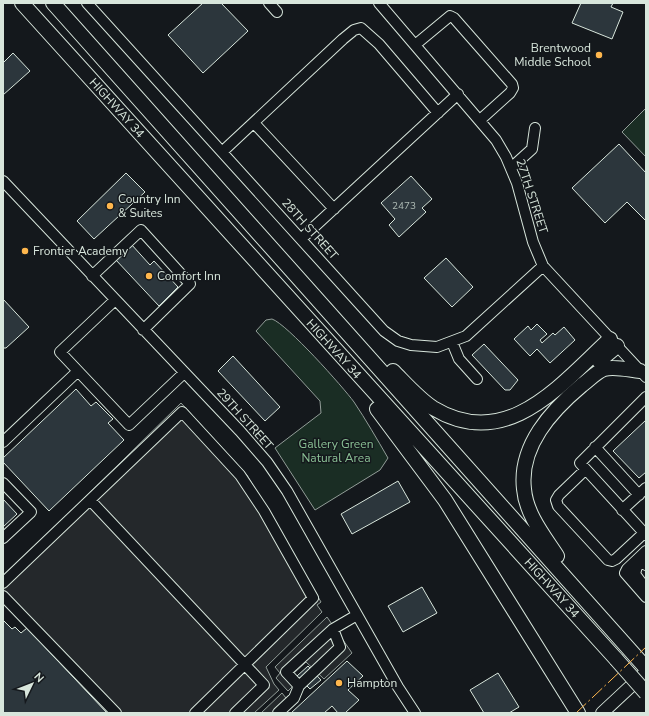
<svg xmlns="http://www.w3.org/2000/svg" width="649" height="716" viewBox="0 0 649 716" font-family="'Nunito Sans',sans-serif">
<rect width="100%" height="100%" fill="#14181c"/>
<path fill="#1a2d24" stroke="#939e99" d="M646,108v49l-24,-25z
M272,319c15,5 71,68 82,83 12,18 23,37 34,56l-8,12 -65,40 -40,-62 46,-35 -1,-12 -64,-70 10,-11z"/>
<path fill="#24282b" stroke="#939e99" d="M181,403l66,72 74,127 -4,3 5,7 -56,55 8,17 5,6 -25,23h-144l-107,-111v-24z
M327,617l25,36 -28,26 -18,-17 -12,11 11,13 -9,17 -11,10h-24l21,-20 4,5 10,-9 -3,-3 -5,5 -12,-13 4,-5 -5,-6z"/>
<path fill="#2c363c" stroke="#d8e6dc" d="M203,3h18l27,28 -45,42 -35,-38z
M581,3h32l-2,4 12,5 -11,27 -40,-16z
M13,53l17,18 -27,24v-32z
M619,144l27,29v48l-19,-19 -22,21 -33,-35z
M126,173l19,19 -51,47 -17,-18z
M411,176l21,23 -10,9 4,4 -27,25 -10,-12 6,-6 -14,-16z
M131,244l19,21 4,-4 24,26 -19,19 -44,-47z
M446,258l27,29 -21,20 -28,-29z
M3,299l26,28 -23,21h-3z
M537,324l10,10 -7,6 2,3 11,-10 2,2 9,-8 11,13 -25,23 -13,-14 -7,7 -16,-17 14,-13 3,4z
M484,344l34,36 -8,10h-5l-33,-35z
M233,356l47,51 -15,14 -47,-50z
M76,389l15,17 5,-4 17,17 -5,4 16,17 -75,71 -46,-49v-4z
M646,420v52l-7,6 -26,-27z
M398,481l12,21 -58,32 -11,-20z
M3,499l14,15 -14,13z
M422,587l15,26 -34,19 -15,-26z
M3,620l9,9 3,-2 6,6 6,-5 80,85h-104z
M347,661l16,15 -15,14 11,10 -14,13h-7l-6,-7 -8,7h-33z
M308,666l13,14 -11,9 -13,-13z
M498,673l21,34 -10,6h-25l-14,-23z"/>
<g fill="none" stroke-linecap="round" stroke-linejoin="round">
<g stroke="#d8e6dc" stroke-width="12">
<path id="minor" d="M87,3l297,328 14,10 13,4 26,2 29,-11 77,-70
M269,3l8,9
M379,3l117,137 10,17 11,26 16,59 10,24 103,111
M415,45l35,-29 4,2 58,66 1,4 -3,5 -30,27
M254,123l80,86
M222,152l121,-113 11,-9 7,-2 18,16 59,69
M511,168l21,-19 3,-21
M3,181l237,250 27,31 20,29 111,196 17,26
M301,239l157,-145
M92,276l49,-46 49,54 -47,46
M115,300l-55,52 69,73 55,-52
M452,342l7,17 18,20
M646,397l-66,66 66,72
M3,442l75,-71
M595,447l44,48
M585,470l-26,25 -3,5 2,6 50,54 4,1 4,-2 28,-26
M3,483l28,29 -28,26
M90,500l174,185 -29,28
M622,510l24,-22
M646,551l-19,18 -2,4 21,24
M3,583l179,-171 58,63 24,36 49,87 -118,115
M644,586l-9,-12 2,-8 6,-3 3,2
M3,596l113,117
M299,686l41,-39 -7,-18
M278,713l16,-15 5,-12 -13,-14 47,-43 24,-14"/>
</g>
<g stroke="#d8e6dc" stroke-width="14">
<path id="major" d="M602,713l44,-41"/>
</g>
<g stroke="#d8e6dc" stroke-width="16">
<path id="highway" d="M22,3l594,656
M53,3l593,665
M599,361l18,-15
M393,371c12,12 26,28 40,37 74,45 128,-24 177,-69
M377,409l68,91 133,213
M557,556c-13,-20 -31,-42 -33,-67 -5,-43 27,-78 58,-104 7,-5 14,-13 22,-16 11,-3 25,1 36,2"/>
</g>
<use href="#minor" stroke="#14181c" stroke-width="10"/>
<use href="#major" stroke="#14181c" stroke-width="12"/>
<use href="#highway" stroke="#14181c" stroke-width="14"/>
<g stroke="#d8e6dc" stroke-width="16" stroke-linecap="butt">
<path id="highway-bridge" d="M616,659l30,34"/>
</g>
<use href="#highway-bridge" stroke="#14181c" stroke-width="14"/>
<path stroke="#ffb74d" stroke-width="1" stroke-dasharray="14 3 2 3" stroke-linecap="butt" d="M576,713l70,-66"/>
</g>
<g fill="#ffb74d" stroke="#14181c" stroke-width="1.5">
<circle cx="599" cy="55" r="4"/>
<circle cx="110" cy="206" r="4"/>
<circle cx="25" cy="251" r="4"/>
<circle cx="149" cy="276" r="4"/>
<circle cx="339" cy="683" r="4"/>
</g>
<g text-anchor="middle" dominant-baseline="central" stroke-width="3" stroke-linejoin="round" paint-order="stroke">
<g font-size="10" fill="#adbab4">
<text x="404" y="206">2473</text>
</g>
<g font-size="12" fill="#d8e6dc" stroke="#14181c" text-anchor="start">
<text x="591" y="48" text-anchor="end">Brentwood<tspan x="591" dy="14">Middle School</tspan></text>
<text x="118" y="199">Country Inn<tspan x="118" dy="14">&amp; Suites</tspan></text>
<text x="33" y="251">Frontier Academy</text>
<text x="157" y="276">Comfort Inn</text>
<text x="347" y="683">Hampton</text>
</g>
<g font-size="12" fill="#d8e6dc" stroke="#14181c">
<text transform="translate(117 108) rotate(48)">HIGHWAY 34</text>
<text transform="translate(532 196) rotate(72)">27TH STREET</text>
<text transform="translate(310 229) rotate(48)">28TH STREET</text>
<text transform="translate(334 349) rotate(48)">HIGHWAY 34</text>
<text transform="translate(245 419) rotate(48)">29TH STREET</text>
<text transform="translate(552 588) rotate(48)">HIGHWAY 34</text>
</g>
<g font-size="12" fill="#8ac095" stroke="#14181c">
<text x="336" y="444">Gallery Green<tspan x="336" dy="14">Natural Area</tspan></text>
</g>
</g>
<rect width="649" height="716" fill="none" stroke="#d8e6dc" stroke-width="8"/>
<g transform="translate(32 684) rotate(47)" stroke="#14181c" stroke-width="3" paint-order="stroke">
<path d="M0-3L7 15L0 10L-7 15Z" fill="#d8e6dc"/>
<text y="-6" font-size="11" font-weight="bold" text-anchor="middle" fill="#d8e6dc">N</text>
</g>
</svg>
